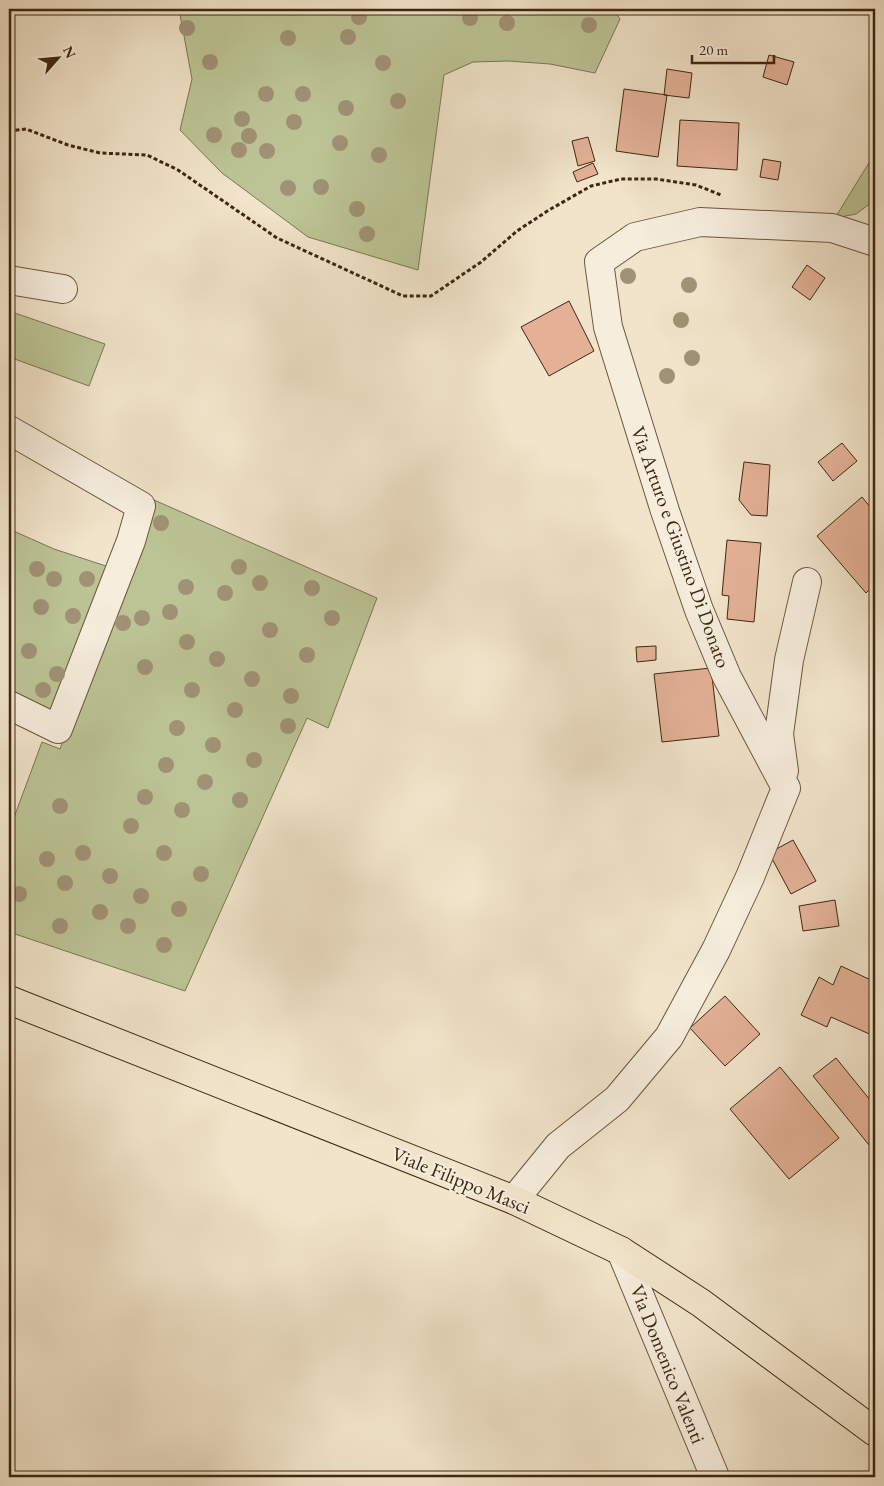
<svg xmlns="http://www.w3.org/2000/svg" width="884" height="1486" viewBox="0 0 884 1486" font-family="'EB Garamond',serif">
<rect width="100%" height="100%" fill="#f1e4ca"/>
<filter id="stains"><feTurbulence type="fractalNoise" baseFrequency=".004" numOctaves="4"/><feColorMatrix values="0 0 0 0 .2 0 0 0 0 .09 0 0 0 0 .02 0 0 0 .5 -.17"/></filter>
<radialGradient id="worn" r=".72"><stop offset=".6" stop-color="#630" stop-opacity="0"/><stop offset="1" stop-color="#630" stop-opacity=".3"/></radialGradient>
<path fill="#bcc495" stroke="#7d7652" d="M179,9h256l12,6 2,-6h164l7,10 -25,54 -45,-9 -42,-3 -35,1 -29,13 -26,195 -110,-33 -86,-64 -42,-43 12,-51z
M875,153v47l-19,14 -21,4z
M9,311l96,33 -16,42 -80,-29z
M154,500l223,98 -49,130 -21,-10 -122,273 -176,-59v-101l33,-89 18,7z
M9,529l45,20 55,18 -52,148 -48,-23z"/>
<path fill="#e4b197" stroke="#3e270f" d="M769,55l25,7 -7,23 -24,-8z
M667,69l25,4 -3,25 -25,-3z
M624,89l43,6 -9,62 -42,-6z
M680,120l59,3 -2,47 -60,-4z
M588,137l7,24 -17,5 -6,-25z
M763,159l18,3 -3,18 -18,-3z
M593,163l5,11 -21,8 -4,-10z
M807,265l18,13 -15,22 -18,-13z
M569,301l25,50 -45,25 -28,-49z
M842,443l15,18 -24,20 -15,-19z
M744,462l26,3 -3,51 -16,-1 -12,-15z
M862,497l13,16v71l-9,9 -49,-57z
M727,540l34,3 -7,79 -27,-3 2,-23 -7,-1z
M656,646v14l-19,2 -1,-15z
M711,668l8,68 -57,6 -8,-68z
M793,840l23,41 -25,13 -22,-41z
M835,900l4,26 -36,5 -4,-25z
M841,966l34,16 -1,54 -43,-19 -4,10 -26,-12 18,-38 14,8z
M725,996l35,38 -35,32 -35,-38z
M836,1058l39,48v34l-6,5 -56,-69z
M780,1067l59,71 -50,41 -59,-70z"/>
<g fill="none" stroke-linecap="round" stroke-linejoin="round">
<g stroke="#6b563e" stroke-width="30">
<path id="minor" d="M9,280l54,9
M9,430l132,76 -10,35 -73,188 -49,-24
M784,771l-5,-37 10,-74 18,-78
M514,1200l44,-54 59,-47 52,-62 47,-87 34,-73 36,-89 -59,-111 -28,-67 -34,-99 -57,-184 -9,-65 36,-25 65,-15 132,6 43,14
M621,1251l94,226"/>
</g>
<g stroke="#3e270f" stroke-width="30">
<path id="major" d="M9,1000l505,200 107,51 80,52 174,129"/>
</g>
<path stroke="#3e270f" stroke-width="3" stroke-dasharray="4 2.5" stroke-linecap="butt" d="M9,131l17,-2 42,16 32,8 47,2 31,15 99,68 126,58h28l50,-34 36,-31 32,-21 42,-24 30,-7h35l40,6 25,10"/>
<use href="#minor" stroke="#f6eddd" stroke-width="28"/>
<use href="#major" stroke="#f1e4ca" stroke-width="28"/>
</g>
<g fill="#a09275">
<circle cx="359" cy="17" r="8"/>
<circle cx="470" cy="18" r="8"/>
<circle cx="507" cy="23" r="8"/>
<circle cx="589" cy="25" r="8"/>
<circle cx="187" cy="28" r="8"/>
<circle cx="348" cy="37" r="8"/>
<circle cx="288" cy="38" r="8"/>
<circle cx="210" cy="62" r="8"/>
<circle cx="383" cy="63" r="8"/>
<circle cx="266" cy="94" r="8"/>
<circle cx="303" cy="94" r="8"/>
<circle cx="398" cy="101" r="8"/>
<circle cx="346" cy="108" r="8"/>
<circle cx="242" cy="119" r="8"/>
<circle cx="294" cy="122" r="8"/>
<circle cx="214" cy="135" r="8"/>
<circle cx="249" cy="136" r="8"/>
<circle cx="340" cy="143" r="8"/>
<circle cx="239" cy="150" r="8"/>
<circle cx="267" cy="151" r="8"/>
<circle cx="379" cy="155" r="8"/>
<circle cx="321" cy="187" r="8"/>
<circle cx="288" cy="188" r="8"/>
<circle cx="357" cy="209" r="8"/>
<circle cx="367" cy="234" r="8"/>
<circle cx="628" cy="276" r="8"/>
<circle cx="689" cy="285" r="8"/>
<circle cx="681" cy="320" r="8"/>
<circle cx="692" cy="358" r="8"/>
<circle cx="667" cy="376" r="8"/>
<circle cx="161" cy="523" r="8"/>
<circle cx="239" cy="567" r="8"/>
<circle cx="37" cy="569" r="8"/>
<circle cx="54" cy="579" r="8"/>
<circle cx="87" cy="579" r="8"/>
<circle cx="260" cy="583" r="8"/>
<circle cx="186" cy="587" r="8"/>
<circle cx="312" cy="588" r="8"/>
<circle cx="225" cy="593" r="8"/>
<circle cx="41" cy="607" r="8"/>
<circle cx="170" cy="612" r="8"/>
<circle cx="73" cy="616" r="8"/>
<circle cx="142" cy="618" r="8"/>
<circle cx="332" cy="618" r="8"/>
<circle cx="123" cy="623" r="8"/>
<circle cx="270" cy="630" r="8"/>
<circle cx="187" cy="642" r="8"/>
<circle cx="29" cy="651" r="8"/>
<circle cx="307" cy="655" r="8"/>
<circle cx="217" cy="659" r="8"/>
<circle cx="145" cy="667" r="8"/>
<circle cx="57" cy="674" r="8"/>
<circle cx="252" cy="679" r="8"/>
<circle cx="43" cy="690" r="8"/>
<circle cx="192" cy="690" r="8"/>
<circle cx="291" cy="696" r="8"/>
<circle cx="235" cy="710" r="8"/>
<circle cx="288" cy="726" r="8"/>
<circle cx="177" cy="728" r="8"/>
<circle cx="213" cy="745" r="8"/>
<circle cx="254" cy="760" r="8"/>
<circle cx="166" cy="765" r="8"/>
<circle cx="205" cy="782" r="8"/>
<circle cx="145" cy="797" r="8"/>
<circle cx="240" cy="800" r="8"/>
<circle cx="60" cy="806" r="8"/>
<circle cx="182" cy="810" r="8"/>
<circle cx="131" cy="826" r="8"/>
<circle cx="83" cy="853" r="8"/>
<circle cx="164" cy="853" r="8"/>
<circle cx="47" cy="859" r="8"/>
<circle cx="201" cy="874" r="8"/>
<circle cx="110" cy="876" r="8"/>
<circle cx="65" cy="883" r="8"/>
<circle cx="19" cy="894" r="8"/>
<circle cx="141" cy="896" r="8"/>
<circle cx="179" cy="909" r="8"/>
<circle cx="100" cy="912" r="8"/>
<circle cx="60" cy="926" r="8"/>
<circle cx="128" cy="926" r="8"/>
<circle cx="164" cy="945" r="8"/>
</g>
<g text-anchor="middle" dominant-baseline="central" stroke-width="4" stroke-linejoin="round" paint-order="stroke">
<g font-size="20" fill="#3e270f" stroke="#f6eddd">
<text transform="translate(681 547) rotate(70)">Via Arturo e Giustino Di Donato</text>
<text transform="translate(461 1180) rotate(22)">Viale Filippo Masci</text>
<text transform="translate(668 1364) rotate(68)">Via Domenico Valenti</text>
</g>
</g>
<rect width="884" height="1486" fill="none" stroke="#f1e4ca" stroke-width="30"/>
<rect x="10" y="10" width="864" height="1466" fill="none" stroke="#3e270f" stroke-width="2.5"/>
<rect x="15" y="15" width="854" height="1456" fill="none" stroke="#3e270f"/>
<g transform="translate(58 58) rotate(63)" stroke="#f6eddd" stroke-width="4" paint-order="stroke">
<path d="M0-4L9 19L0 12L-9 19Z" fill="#3e270f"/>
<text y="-8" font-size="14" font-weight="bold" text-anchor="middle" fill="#3e270f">N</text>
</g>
<path d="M692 55v8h82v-8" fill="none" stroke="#3e270f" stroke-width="2.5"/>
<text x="699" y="55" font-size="15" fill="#3e270f" stroke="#f6eddd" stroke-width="4" paint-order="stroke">20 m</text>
<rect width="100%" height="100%" filter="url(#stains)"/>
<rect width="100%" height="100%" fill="url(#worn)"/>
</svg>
